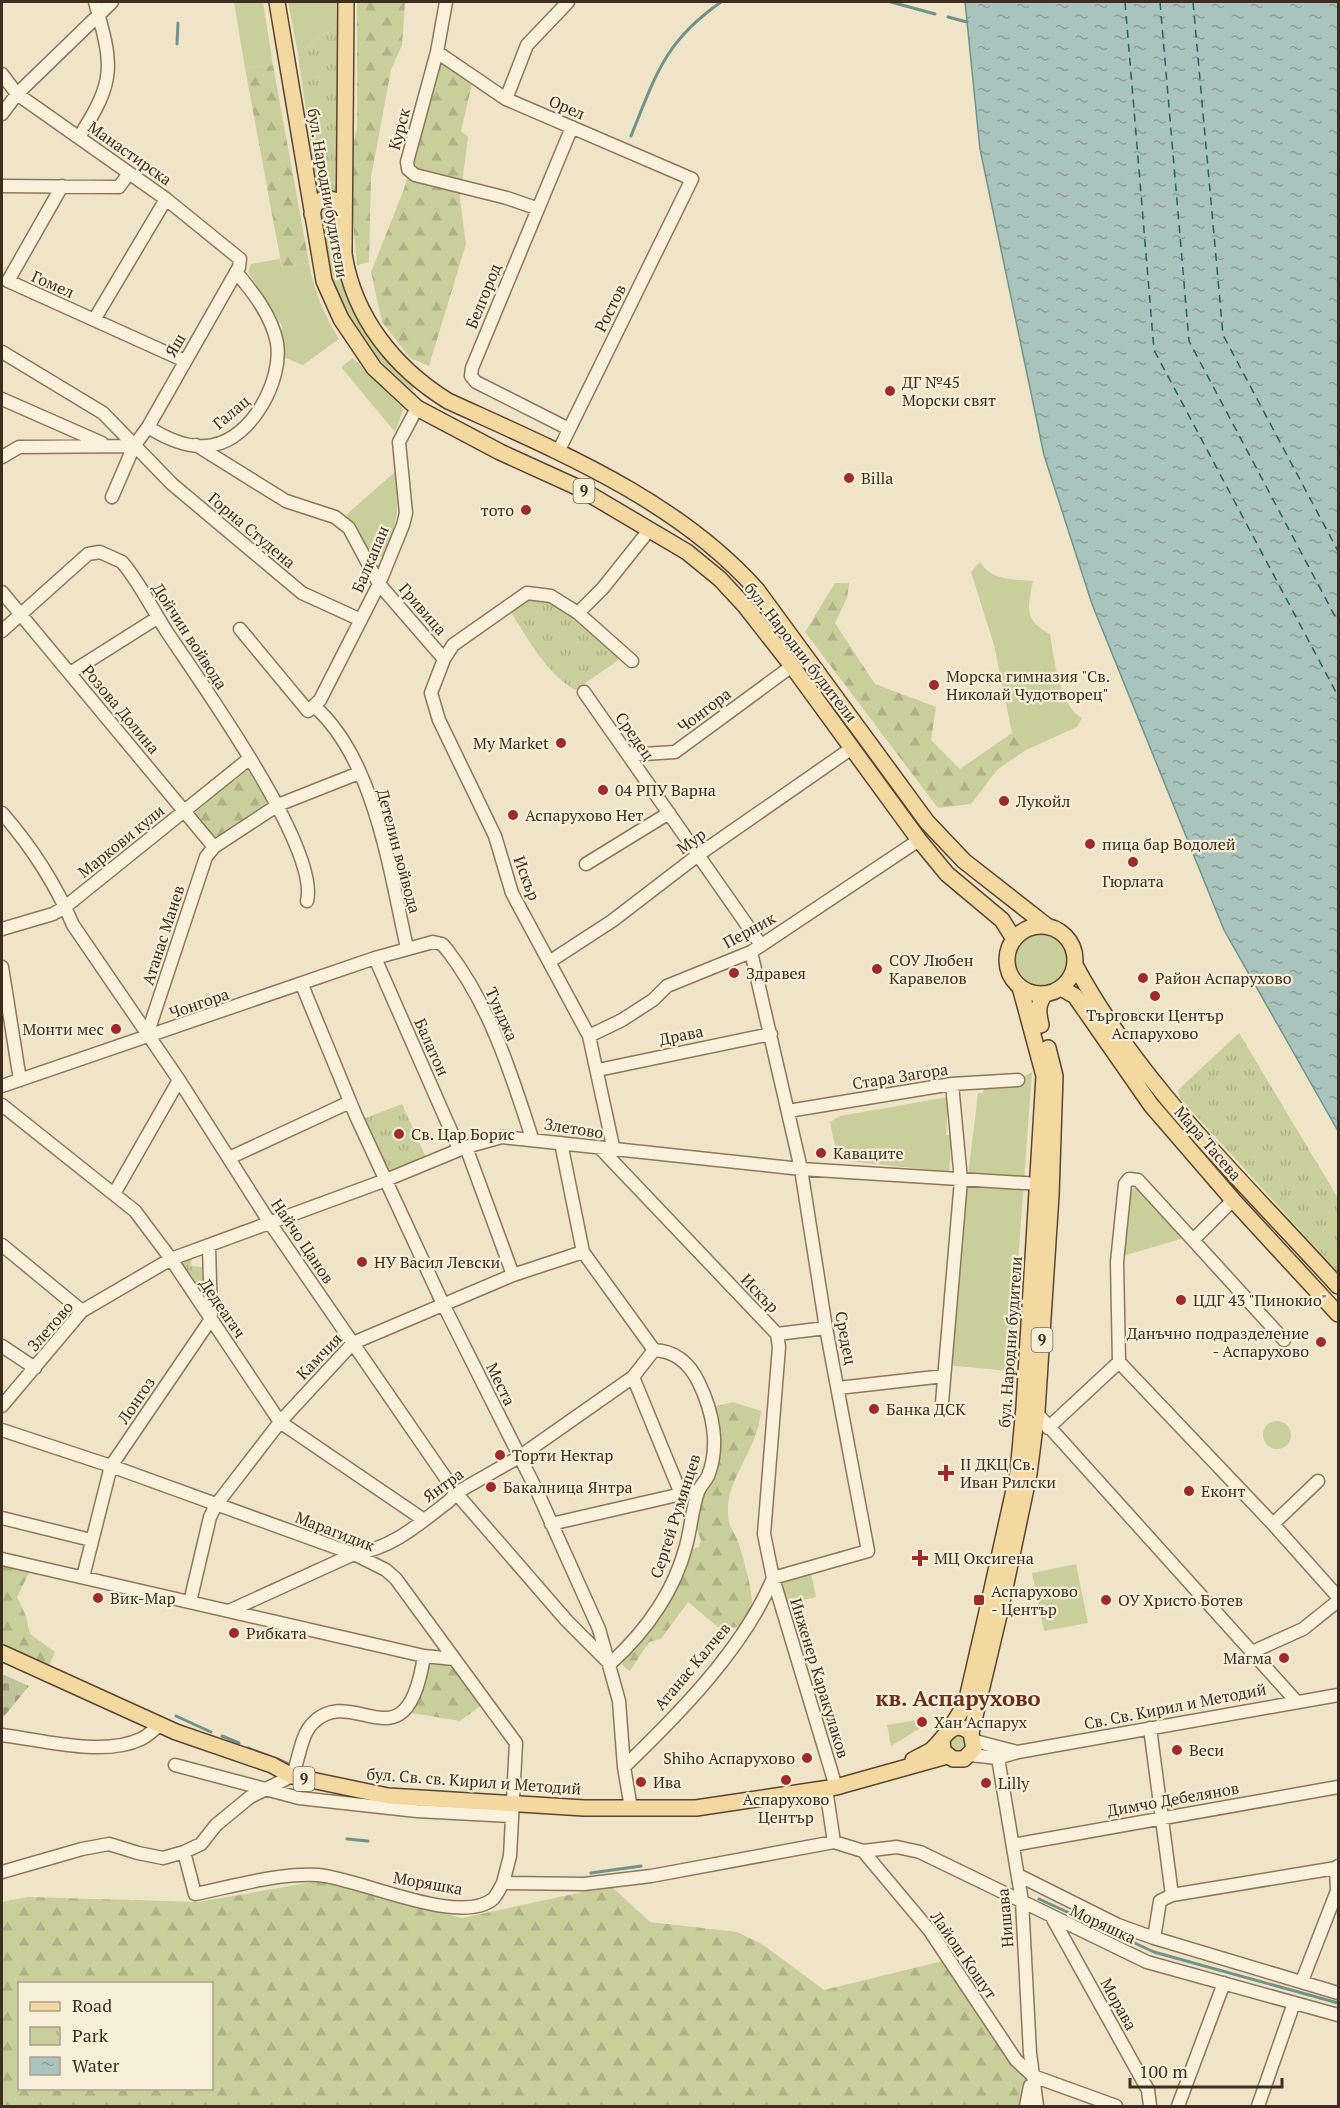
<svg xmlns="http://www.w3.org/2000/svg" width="1340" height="2108" viewBox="0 0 1340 2108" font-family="'PT Serif',serif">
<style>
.grass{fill:#c9cf9b}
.forest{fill:url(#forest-firs);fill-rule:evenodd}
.cemetery{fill:url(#cemetery-stones)}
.park{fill:url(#park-tufts)}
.water{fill:url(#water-ripples);stroke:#6f938a;stroke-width:1.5}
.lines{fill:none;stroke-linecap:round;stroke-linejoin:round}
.stream{stroke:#6f938a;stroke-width:3}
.ferry{stroke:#2f5d5a;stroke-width:1.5;stroke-dasharray:8 6;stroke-linecap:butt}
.minor-casing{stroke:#8d765c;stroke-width:15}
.major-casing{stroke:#5b4430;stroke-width:18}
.minor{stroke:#faf1dc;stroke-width:12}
.major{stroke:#f3d9a0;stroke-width:15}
.poi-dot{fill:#9e2a2b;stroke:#f7eed8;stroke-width:2}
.labels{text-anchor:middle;stroke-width:4.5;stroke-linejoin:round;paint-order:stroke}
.shield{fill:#f7eed8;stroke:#756857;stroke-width:1.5}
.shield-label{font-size:15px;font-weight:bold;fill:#3d2e20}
.street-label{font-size:16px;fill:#3d2e20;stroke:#f7eed8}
.poi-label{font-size:16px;fill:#3d2e20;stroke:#f7eed8;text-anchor:start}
.district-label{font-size:22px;font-weight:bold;fill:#6b2e1e;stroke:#f7eed8}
</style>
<defs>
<pattern id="forest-firs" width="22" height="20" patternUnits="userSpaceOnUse" patternTransform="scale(1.5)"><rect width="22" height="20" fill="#c9cf9b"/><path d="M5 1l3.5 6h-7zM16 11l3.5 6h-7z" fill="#aeb285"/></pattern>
<pattern id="cemetery-stones" width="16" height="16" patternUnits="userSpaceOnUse" patternTransform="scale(1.5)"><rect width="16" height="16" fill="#bfc49a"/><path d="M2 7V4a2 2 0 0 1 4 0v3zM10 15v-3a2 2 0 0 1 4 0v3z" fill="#9ca07d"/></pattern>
<pattern id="park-tufts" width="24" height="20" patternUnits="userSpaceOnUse" patternTransform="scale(1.5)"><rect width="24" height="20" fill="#c9cf9b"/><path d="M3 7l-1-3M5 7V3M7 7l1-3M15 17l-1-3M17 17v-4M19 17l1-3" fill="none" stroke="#aeb285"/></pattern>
<pattern id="water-ripples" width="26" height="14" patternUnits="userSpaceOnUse" patternTransform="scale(1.5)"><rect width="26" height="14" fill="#a9c4bc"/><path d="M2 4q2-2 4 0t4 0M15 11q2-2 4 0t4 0" fill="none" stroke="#8ba098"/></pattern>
</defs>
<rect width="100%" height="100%" fill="#f0e4c8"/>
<path class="grass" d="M234,2H263L273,65L245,68Z
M288,2H338L339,28L324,34L298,54Z
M325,249H338C339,309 377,341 414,384L413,391C379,363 345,325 331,281C327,271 327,260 325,249Z
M280,259L282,268L309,263C314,292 324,314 339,339L303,365L283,357L282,326L248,272L251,264Z
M353,358L401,406L403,410L395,432L341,367Z
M395,472C400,512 398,520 383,556L374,559L346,515Z
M980,562C993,581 1011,579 1033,581C1028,609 1023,619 1050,634C1054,658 1059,706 1082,718L1077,727L1026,750L1012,733L994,645L971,572Z
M1016 959a26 26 0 1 1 52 0a26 26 0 1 1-52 0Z
M1032,1072L1010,1371L945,1365L978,1093H983L984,1082L1018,1080Z
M948,1097L946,1135L952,1136L949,1172L838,1160L830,1122L840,1116Z
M1138,1186L1184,1238L1123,1256L1129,1191Z
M1263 1435a14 14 0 1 1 28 0a14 14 0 1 1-28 0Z
M1076,1564L1088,1623L1044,1631L1032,1573Z
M811,1573L816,1597L786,1604L780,1581Z
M928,1718L930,1722L891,1746L887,1725Z
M957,1734L967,1740L966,1749L958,1753L950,1748L949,1739Z"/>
<path class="forest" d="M357,2H405L402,45L391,70L371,177L369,262L357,265L351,198V157L357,127Z
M438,58L472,84L461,131L468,137L460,199L466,244L429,366L410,358L382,322L371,272L404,189Z
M273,65L309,263L282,268L245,68Z
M835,583H849L847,598L835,623L875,684L936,707L931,740L960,769L1012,733L1026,750L998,769L971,804L938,808L805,632Z
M245,766L271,806L214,842L190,809Z
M733,1402L761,1411C758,1450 726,1478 728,1514C728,1525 733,1531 737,1539C742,1551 754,1595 752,1607C750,1614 745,1621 741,1627L728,1628L725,1633L688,1602L661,1639L649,1642L630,1671L622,1665L624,1659L690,1550L699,1547L701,1540L696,1528L704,1491L712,1407Z
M3,1565L29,1573L17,1597L26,1616L30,1634L55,1652L49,1666L2,1649Z
M424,1656L454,1659L486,1702L460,1721L405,1712Z
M318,1881L462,1918L611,1886L650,1922L737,1932L762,1944L824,1990L943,1961L1030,2079L1033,2106H2V1902L28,1897L199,1902ZM20,1984H212V2088H20Z"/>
<path class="cemetery" d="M2,1674L29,1686L2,1719Z"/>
<path class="park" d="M339,28L338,249H325L298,54L324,34Z
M529,597C569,603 590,632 619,658L616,662L575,690C545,672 529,640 510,611Z
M1239,1033L1338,1198V1272L1180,1098L1178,1090Z
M402,1104L428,1162L386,1180L358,1121Z
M192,1257L191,1266L202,1267L203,1299L176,1263Z"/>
<path class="water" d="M965,2H1338V1131L1224,930L1092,604L1044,455L980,149Z"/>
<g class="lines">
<path class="stream" d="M891,2L935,14
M948,17L967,22
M177,44L178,23
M631,136C656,75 664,42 721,2
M176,1716L211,1732
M222,1736L239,1743
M248,1748L268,1756
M278,1759L289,1764
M347,1839L368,1841
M591,1873L641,1866
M1039,1899L1154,1952L1338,2003"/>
<path class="ferry" d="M1125,2L1154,350L1338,696
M1160,2L1189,341L1338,622
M1193,2L1223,335L1338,551"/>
<defs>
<path id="minor" d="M446,2L437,52L407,162L408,169L415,175L507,198L536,208
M437,52L506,99L692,179L558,452
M2,74L17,94L166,199L240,259L239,267L148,427L134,446L112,497
M506,99L527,45L568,2
M2,114L17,94L112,2
M79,137C116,80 113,66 95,2
M2,186L119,187L129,173
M62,186L8,281L185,361
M94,320L166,199
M2,352L103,413L172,484L302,593L361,620
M2,399L102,443
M148,427C167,439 190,450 213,445C252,438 283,380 277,343C272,316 253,292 236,272
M569,429L476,382L471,376L472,368L572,127
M196,445L286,501L335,517L349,528L379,584L444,659L453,645L527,593L551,596L578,613L632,661
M2,457L19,447L134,446
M2,592L214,847
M578,613L603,588L650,529
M240,629L308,711L320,700L379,584L403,525L406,513L399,442L417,408
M2,631L88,554L100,552L122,562C140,583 152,609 167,632C199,680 320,848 307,901
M444,659L431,693L439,720L495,836L512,893L589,1036L614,1151
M70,673L157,618
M584,692L761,945
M314,706C375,759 390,873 407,948
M628,755L675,752L792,666
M2,813C30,845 56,885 73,925L179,1080L270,1223L456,1493L567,1621L610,1664
M586,864L669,813
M2,929L53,914L65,907L250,758
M751,952L801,1169L826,1328L868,1551L773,1578
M375,958L459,1149
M549,962L612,921L698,855L852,748
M2,967L20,1080
M302,985L356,1116L443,1304L537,1491L599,1629L619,1701L624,1767L631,1808
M147,1035L206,857L214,847L278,805L359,773
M589,1036L622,1020L653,1000L667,986L751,952L919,840
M598,1070L771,1034
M2,1086L375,958L433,942L442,944L448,951C490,1006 511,1073 532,1138
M2,1105L135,1211L171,1259L280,1422L424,1520
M788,1111L952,1084L1018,1080
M561,1143L583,1252L654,1350
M466,1147L513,1275
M600,1148L777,1334L779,1347L764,1534L773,1578L836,1787
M229,1158L350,1102
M114,1194L179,1080
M1233,1200L1193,1240L1138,1180L1129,1179L1125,1184L1117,1262L1119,1362L1273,1524L1318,1481
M1193,1240L1284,1340
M2,1245L82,1311
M777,1334L826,1328
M2,1346L35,1368
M633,1377L681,1494
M838,1388L944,1376
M942,1403L961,1180L952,1084
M2,1406L82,1311L171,1259L386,1180L466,1147L502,1137L801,1169L1039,1184
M1034,1410L1296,1701
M1048,1428L1119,1362
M2,1430L111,1466L354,1554L386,1570L396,1579L516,1743L510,1856L503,1883
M2,1518L91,1540
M551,1524L699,1490
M1273,1524L1338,1597
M2,1559L424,1656L454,1659
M83,1577L111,1466L211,1319L209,1246
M190,1602L210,1517L216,1505L280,1422L353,1343L513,1275L583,1252
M229,1611L354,1554C393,1548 419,1524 449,1501L456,1493L519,1457L633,1377L654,1350
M1252,1652L1303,1629L1338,1601
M610,1664C645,1632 674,1592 686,1546C691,1528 692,1509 698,1492C700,1486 705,1482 708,1476C720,1446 713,1412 699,1383C690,1364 676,1351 654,1350
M1150,1728L1172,1895
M2,1735C41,1740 104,1757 141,1739C148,1736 154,1729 160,1725
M975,1741L1017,1752
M970,1755L998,1758L1018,1752L1338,1695
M998,1758L1022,1901L1030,2053L1037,2106
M175,1765L299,1798L417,1811L512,1816
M624,1767C679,1714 744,1648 773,1578
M826,1789L834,1842
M1013,1845L1338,1787
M863,1851L897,1847L920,1852L1147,1962L1338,2015
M184,1852L195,1894C235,1886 277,1873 318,1875C359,1878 459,1927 493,1899C497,1895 500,1888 503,1883L584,1884L651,1876L834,1842L863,1851L930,1931L1016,2060L1033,2076L1116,2106
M2,1872L82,1849L109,1844L138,1853L163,1858L184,1852L201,1844L216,1825L250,1797L292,1776C299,1761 300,1737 312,1724C353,1680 406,1773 424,1656
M1018,1875L1118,1925L1154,1938L1338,1993
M1053,1919L1148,2090L1150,2106
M1154,1938L1160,1901L1172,1895L1336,1868
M1302,1981L1337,1891L1336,1868L1338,1866
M1026,2106L1030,2086
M1178,2106L1224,1983
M1258,2106L1294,2003"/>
<path id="major" d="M277,2L324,281L341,319L374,368L417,408L500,452L579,488L687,552L720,579L745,606L792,666L919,840L947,874L1002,920L1014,939
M346,2L344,254C354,318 395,368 448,401C557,451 676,499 757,590L927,822L964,861L1047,926
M312,214L315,204L325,198L335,200L344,210
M1007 960a34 34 0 1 1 68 0a34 34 0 1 1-68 0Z
M1075,965C1140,1086 1247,1185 1338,1286
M1061,988L1075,996L1151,1105L1233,1200L1338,1314
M1041,1025C1038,1012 1037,1005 1045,994
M2,1653L176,1732L272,1765L292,1776L388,1796L584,1808H696L836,1787L947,1756
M950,1729L966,1703L986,1616L1018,1472L1024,1407L1044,1076L1020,987
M971,1733L1001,1607L1029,1474L1037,1411L1051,1195L1055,1076L1048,1048
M913,1760C918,1757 925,1754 930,1751C944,1741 951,1716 971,1733L974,1749L964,1759H953L943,1751L942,1739"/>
</defs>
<use href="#minor" class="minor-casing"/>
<use href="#major" class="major-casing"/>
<use href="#minor" class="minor"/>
<use href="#major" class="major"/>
</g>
<g class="poi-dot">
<circle cx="890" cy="391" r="6"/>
<circle cx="849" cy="478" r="6"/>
<circle cx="526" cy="510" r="6"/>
<circle cx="934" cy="685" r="6"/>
<circle cx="561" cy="743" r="6"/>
<circle cx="603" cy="790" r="6"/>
<circle cx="1004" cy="801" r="6"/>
<circle cx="513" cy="815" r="6"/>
<circle cx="1090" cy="844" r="6"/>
<circle cx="1133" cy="862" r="6"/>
<circle cx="877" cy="969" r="6"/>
<circle cx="734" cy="973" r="6"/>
<circle cx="1143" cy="978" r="6"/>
<circle cx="1155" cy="996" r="6"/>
<circle cx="116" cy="1029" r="6"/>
<circle cx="399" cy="1134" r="6"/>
<circle cx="821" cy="1153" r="6"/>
<circle cx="362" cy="1262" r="6"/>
<circle cx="1181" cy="1300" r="6"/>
<circle cx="1321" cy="1342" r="6"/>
<circle cx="874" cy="1409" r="6"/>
<circle cx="500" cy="1455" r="6"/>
<path d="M943 1464h6v6h6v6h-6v6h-6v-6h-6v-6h6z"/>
<circle cx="491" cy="1487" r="6"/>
<circle cx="1189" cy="1491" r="6"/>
<path d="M917 1549h6v6h6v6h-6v6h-6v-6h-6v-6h6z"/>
<circle cx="98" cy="1598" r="6"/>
<rect x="973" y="1594" width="12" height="12" rx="3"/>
<circle cx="1106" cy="1600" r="6"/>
<circle cx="234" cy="1633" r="6"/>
<circle cx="1284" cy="1658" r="6"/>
<circle cx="922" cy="1722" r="6"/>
<circle cx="1177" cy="1750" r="6"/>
<circle cx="807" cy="1758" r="6"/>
<circle cx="786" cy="1780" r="6"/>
<circle cx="641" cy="1782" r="6"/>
<circle cx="986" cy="1783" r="6"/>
</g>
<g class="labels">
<g class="shield">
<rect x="573.5" y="479" width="21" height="24" rx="4.5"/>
<rect x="1031.5" y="1328" width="21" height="24" rx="4.5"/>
<rect x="293.5" y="1767" width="21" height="24" rx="4.5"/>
</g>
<g class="shield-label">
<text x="584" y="496">9</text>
<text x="1042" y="1345">9</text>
<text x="304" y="1784">9</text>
</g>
<g class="street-label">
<text transform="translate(567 107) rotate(23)" y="6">Орел</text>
<text transform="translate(399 129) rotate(-75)" y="6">Курск</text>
<text transform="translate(130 153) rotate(35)" y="6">Манастирска</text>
<text transform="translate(328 193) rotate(80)" y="6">бул. Народни будители</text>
<text transform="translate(53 284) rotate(24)" y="6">Гомел</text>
<text transform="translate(483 296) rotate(-68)" y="6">Белгород</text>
<text transform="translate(610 308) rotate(-64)" y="6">Ростов</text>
<text transform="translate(175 345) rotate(-60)" y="6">Яш</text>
<text transform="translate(231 412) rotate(-40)" y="6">Галац</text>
<text transform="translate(252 530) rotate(40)" y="6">Горна Студена</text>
<text transform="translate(370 559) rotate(-67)" y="6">Балкапан</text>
<text transform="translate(423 609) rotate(49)" y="6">Гривица</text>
<text transform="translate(190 636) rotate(57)" y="6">Дойчин войвода</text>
<text transform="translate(801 652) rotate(52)" y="6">бул. Народни будители</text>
<text transform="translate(121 709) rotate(50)" y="6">Розова Долина</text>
<text transform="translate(704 710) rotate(-37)" y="6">Чонгора</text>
<text transform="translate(635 736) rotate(55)" y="6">Средец</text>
<text transform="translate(121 841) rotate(-39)" y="6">Маркови кули</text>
<text transform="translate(691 841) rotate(-36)" y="6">Мур</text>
<text transform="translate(399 851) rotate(75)" y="6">Детелин войвода</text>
<text transform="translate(527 878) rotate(69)" y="6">Искър</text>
<text transform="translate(749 930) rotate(-29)" y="6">Перник</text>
<text transform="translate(163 935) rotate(-72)" y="6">Атанас Манев</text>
<text transform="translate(199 1003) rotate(-19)" y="6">Чонгора</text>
<text transform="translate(502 1014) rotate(66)" y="6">Тунджа</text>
<text transform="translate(681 1035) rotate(-12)" y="6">Драва</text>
<text transform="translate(432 1047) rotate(66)" y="6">Балатон</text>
<text transform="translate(900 1076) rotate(-9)" y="6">Стара Загора</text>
<text transform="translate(574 1128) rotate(9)" y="6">Злетово</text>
<text transform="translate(1208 1143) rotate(49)" y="6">Мара Тасева</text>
<text transform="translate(303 1241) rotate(56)" y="6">Найчо Цанов</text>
<text transform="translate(760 1293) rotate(46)" y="6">Искър</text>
<text transform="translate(223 1308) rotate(56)" y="6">Дедеагач</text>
<text transform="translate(50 1326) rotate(-49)" y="6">Злетово</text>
<text transform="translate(846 1338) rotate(79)" y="6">Средец</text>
<text transform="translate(1010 1342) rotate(-86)" y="6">бул. Народни будители</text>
<text transform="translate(319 1356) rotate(-46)" y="6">Камчия</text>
<text transform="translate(501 1384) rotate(64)" y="6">Места</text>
<text transform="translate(136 1400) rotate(-56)" y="6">Лонгоз</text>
<text transform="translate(443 1485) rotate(-36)" y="6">Янтра</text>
<text transform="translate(675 1516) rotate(-72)" y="6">Сергей Румянцев</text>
<text transform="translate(335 1531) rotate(21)" y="6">Марагидик</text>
<text transform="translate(692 1666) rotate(-50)" y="6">Атанас Калчев</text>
<text transform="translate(820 1678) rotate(73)" y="6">Инженер Каракулаков</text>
<text transform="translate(1175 1706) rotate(-11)" y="6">Св. Св. Кирил и Методий</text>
<text transform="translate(474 1781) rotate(4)" y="6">бул. Св. св. Кирил и Методий</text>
<text transform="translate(1173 1799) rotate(-10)" y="6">Димчо Дебелянов</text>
<text transform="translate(428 1883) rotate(10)" y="6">Моряшка</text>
<text transform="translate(1005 1918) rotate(-95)" y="6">Нишава</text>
<text transform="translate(1103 1924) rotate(25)" y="6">Моряшка</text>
<text transform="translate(964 1955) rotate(55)" y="6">Лайош Кошут</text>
<text transform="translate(1119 2004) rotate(61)" y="6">Морава</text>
</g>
<g class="poi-label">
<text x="902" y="388">ДГ №45<tspan x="902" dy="18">Морски свят</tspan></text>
<text x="861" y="484">Billa</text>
<text x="514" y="516" text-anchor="end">тото</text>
<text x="946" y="682">Морска гимназия "Св.<tspan x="946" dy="18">Николай Чудотворец"</tspan></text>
<text x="549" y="749" text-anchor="end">My Market</text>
<text x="615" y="796">04 РПУ Варна</text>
<text x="1016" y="807">Лукойл</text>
<text x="525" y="821">Аспарухово Нет</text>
<text x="1102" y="850">пица бар Водолей</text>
<text x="1133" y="887" text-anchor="middle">Гюрлата</text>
<text x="889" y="966">СОУ Любен<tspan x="889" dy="18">Каравелов</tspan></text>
<text x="746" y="979">Здравея</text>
<text x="1155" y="984">Район Аспарухово</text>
<text x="1155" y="1021" text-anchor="middle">Търговски Център<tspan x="1155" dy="18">Аспарухово</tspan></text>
<text x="104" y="1035" text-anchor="end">Монти мес</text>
<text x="411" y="1140">Св. Цар Борис</text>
<text x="833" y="1159">Каваците</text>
<text x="374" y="1268">НУ Васил Левски</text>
<text x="1193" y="1306">ЦДГ 43 "Пинокио"</text>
<text x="1309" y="1339" text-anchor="end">Данъчно подразделение<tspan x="1309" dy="18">- Аспарухово</tspan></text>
<text x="886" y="1415">Банка ДСК</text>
<text x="512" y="1461">Торти Нектар</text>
<text x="960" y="1470">II ДКЦ Св.<tspan x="960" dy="18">Иван Рилски</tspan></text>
<text x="503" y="1493">Бакалница Янтра</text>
<text x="1201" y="1497">Еконт</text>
<text x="934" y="1564">МЦ Оксигена</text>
<text x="991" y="1597">Аспарухово<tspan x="991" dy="18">- Център</tspan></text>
<text x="110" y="1604">Вик-Мар</text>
<text x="1118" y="1606">ОУ Христо Ботев</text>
<text x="246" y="1639">Рибката</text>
<text x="1272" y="1664" text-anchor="end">Магма</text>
<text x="934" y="1728">Хан Аспарух</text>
<text x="1189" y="1756">Веси</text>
<text x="795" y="1764" text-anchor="end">Shiho Аспарухово</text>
<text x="653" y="1788">Ива</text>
<text x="998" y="1789">Lilly</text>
<text x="786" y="1805" text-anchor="middle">Аспарухово<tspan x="786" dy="18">Център</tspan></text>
</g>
<g class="district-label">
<text x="958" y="1706">кв. Аспарухово</text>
</g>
</g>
<rect width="1340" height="2108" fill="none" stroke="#3d2e20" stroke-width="6"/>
<rect x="18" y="1982" width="195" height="108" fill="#f7eed8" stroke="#ada18e" stroke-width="1.5"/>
<rect x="30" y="2002" width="30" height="9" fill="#f3d9a0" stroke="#ada18e" stroke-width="1.5"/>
<text x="72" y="2012" font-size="18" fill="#3d2e20">Road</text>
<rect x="30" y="2027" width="30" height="18" fill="url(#park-tufts)" stroke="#ada18e" stroke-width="1.5"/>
<text x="72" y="2042" font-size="18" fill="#3d2e20">Park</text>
<rect x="30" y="2057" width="30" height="18" fill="url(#water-ripples)" stroke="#ada18e" stroke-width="1.5"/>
<text x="72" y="2072" font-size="18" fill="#3d2e20">Water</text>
<path d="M1130 2078v9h152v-9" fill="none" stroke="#3d2e20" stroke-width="3"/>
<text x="1139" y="2078" font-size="18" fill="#3d2e20" stroke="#f7eed8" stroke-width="4.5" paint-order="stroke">100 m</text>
</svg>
